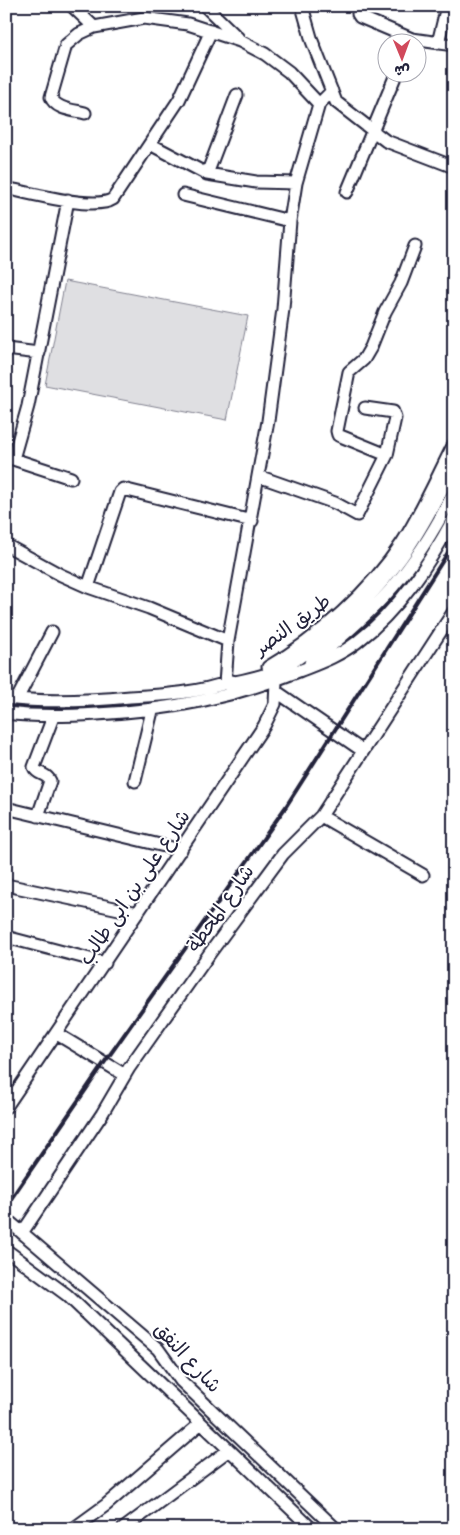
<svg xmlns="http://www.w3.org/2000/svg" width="460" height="1535" viewBox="0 0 460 1535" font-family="Mynerve,'Playpen Sans Arabic',sans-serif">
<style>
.green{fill:#dfdfe2;stroke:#80808e}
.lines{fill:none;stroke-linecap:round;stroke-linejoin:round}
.minor-casing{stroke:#22223b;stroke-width:15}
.minor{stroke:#fff;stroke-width:11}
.rail{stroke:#22223b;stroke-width:4}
.labels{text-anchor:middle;stroke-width:4;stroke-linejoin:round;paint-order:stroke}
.street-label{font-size:20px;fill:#22223b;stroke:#fff}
</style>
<rect width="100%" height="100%" fill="#fff"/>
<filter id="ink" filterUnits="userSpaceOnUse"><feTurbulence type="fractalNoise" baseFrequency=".02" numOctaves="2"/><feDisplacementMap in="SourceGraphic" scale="10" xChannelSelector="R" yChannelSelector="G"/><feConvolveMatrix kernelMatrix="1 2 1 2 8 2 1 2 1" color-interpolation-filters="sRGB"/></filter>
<g filter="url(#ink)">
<path class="green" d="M65,281L248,316L227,420L45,385Z"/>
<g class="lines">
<defs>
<path id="minor" d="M72,6L94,27
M205,6L238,38
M302,6L312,41L336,102L386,141L454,167
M359,6L358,14L360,17L412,39L454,45
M438,43L447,6
M332,91L319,104L296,183L290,221L283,309L268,421L228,641L225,684C244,680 263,677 280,669C298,661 312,647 327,635C392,582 417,540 454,466
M85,113C73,110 55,109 51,97L66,45L79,34L94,27L144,18L188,24L240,41L265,54L289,72L319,104
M150,144L207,174L256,182L296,183
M207,174L237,95
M6,188C29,193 95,211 113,199L179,100L211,31
M347,192L397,72
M183,195L290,221
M68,200L28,406L13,459L71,478
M6,349L39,353
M365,408L393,412L395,418L387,455
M258,476L335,503L357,515L387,455L338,435L337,431L349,372L364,359L371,347L385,312L401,283L415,246
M6,545L61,575L88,587L149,608L228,641
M88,587L120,492L123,489L252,521
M310,663C379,608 414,572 454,492
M268,667C318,639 371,590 402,543C422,512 437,477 454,444
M277,692L363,751
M6,698C47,703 89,701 130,697C165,695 199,693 232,681
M17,699L52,632
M6,713C37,717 66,716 97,714C169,710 232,698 299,671C319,663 339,656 357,642C399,610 429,564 454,518
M135,781L152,711
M6,808L181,850
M38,816L50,781C47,773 37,775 34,767L53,717
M321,816L423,875
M6,885L138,913
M6,937L105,963
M57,1034L125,1075
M6,1107L264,726L275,704L276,681
M6,1219L158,1349L181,1381L336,1529
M22,1233L102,1114L129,1068L210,953L283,854L321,816L454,611
M6,1250L67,1295L312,1529
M73,1529L106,1505L201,1423
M123,1529L229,1450"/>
</defs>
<use href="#minor" class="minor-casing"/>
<use href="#minor" class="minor"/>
<path class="rail" d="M6,1206L104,1063L285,808L454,543"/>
</g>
</g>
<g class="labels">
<g class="street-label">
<text transform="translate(292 624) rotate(-36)" y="7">طريق النصر</text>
<text transform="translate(134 887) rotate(-56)" y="7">شارع على بن ابى طالب</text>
<text transform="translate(220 908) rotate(-55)" y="7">شارع المحطة</text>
<text transform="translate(188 1357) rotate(47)" y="7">شارع النفق</text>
</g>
</g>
<rect width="460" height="1535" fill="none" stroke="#fff" stroke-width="25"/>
<rect x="12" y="12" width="435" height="1510" fill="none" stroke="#22223b" stroke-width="2" filter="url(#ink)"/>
<g transform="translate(402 58) rotate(179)"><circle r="24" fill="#ffffff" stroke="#a7a7b1"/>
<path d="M0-4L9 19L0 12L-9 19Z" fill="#d1495b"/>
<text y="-8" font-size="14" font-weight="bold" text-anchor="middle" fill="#22223b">ش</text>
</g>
</svg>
